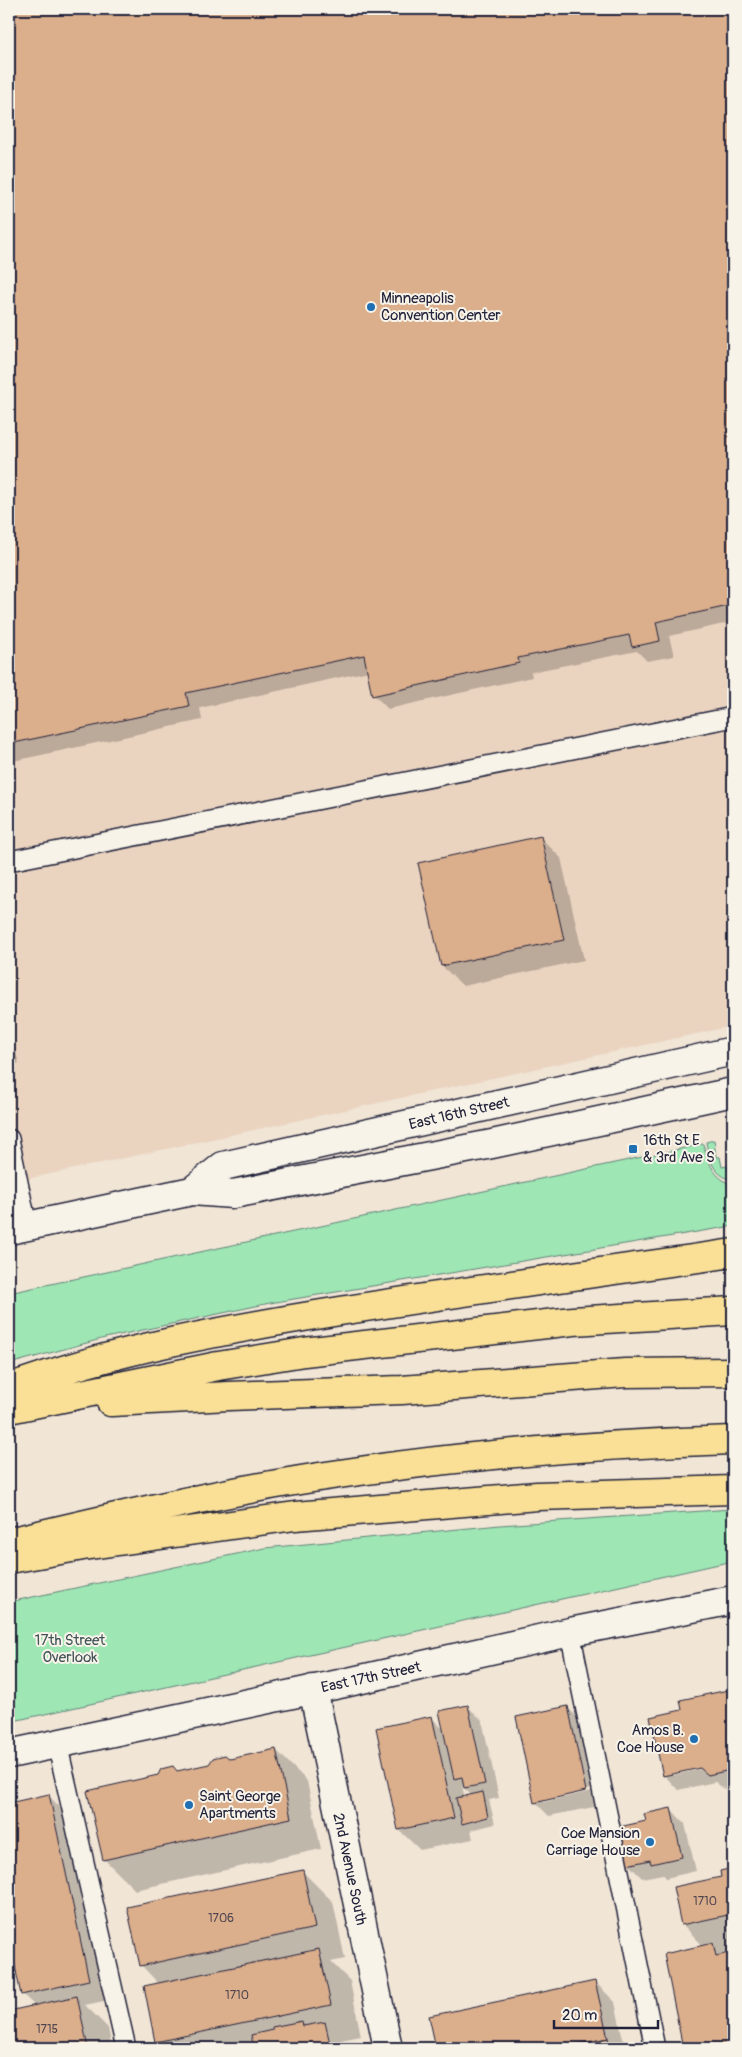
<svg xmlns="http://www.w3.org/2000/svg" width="742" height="2057" viewBox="0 0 742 2057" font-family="Pangolin,sans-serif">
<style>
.built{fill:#ead4c0}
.green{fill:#9ee6b4;stroke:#608478}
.shadow{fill:#0003;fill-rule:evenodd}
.building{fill:#dbae8c;stroke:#22223b}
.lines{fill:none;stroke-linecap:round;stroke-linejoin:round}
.lane-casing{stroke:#22223b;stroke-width:22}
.street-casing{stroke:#22223b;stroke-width:31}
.secondary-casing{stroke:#22223b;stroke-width:31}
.highway-casing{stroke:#22223b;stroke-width:31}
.lane{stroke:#f7f3e8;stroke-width:19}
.street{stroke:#f7f3e8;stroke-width:28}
.secondary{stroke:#f7f3e8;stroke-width:28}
.highway{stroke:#f9e096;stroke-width:28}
.poi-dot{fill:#1f6fb2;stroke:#f7f3e8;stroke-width:2}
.labels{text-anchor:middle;stroke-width:4;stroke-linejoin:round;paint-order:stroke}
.number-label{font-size:12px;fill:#50454f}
.poi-label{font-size:15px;fill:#22223b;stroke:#f7f3e8;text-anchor:start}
.street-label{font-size:15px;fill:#22223b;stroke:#f7f3e8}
.park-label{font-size:15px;fill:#415359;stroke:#f7f3e8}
</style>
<rect width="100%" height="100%" fill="#f1e5d6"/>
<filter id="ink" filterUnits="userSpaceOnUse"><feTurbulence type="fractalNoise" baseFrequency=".02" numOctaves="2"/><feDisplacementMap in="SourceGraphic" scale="10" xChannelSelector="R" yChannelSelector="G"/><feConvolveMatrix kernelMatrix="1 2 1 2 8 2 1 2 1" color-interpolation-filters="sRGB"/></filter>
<g filter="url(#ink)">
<path class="built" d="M9,9H733V1026L9,1183Z"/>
<path class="green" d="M714,1140L716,1157H720L722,1167L727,1166L729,1174L733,1173V1180C714,1176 709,1160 706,1142Z
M703,1144C710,1166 712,1175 733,1186V1226L270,1303L105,1338L9,1364V1293Z
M732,1509L728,1562L9,1722V1602L265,1548L500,1525Z"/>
<path class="shadow" d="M9,9H733V622L669,636L674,656L647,661L637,651L531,672L532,677L388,709L374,695L369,671L200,708L202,720L9,762Z
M541,838L561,858L584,960L463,986L442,966L420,864Z
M9,1045L16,1053L19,1063L12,1065L9,1061Z
M733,1690V1787L724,1789L715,1782L678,1790L664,1775L683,1711L681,1701ZM706,1765V1768L673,1775V1772Z
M467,1706L482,1720L499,1798L489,1800L495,1824L471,1830L473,1839L420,1850L399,1830L431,1717L444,1730ZM462,1786L469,1793L473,1796L465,1798Z
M567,1707L582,1722L599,1806L549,1816L535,1802ZM592,1789V1791L544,1802V1799Z
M276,1750L307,1781L321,1849L135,1890L104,1859L230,1761Z
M49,1796L69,1816L109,2000L85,2005L108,2028L112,2048H9V2012L35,2006L22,1994L9,1931V1804Z
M671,1809L685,1824L696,1871L666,1878L663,1874L642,1878L628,1864L647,1822Z
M733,1869V2048H684L665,1955L704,1947L682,1924L722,1878L721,1872Z
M302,1871L333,1902L345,1959L331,1962L350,1981L361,2036L341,2040L350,2048H163L156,2041L159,1984L141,1965Z
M595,1982L615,2002L625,2048H437L431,2017Z"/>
<path class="building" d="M9,9H733V605L656,622L660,641L632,647L629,635L518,658L519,663L372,696L364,655L186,693L189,706L9,744Z
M541,836L564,940L441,966L418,863Z
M733,1689V1761L731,1762L726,1771L708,1775L700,1768L663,1776L650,1717L682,1710L680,1700Z
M468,1705L485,1784L464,1788L462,1777L454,1779L439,1711Z
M568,1706L586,1791L534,1803L516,1717Z
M432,1716L454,1818L398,1830L376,1728Z
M276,1749L291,1818L103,1860L87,1791L158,1775L161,1769L173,1766L177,1771L209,1764L213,1758L225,1755L230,1759Z
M483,1792L488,1817L462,1824L456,1798Z
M49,1794L89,1980L21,1995L9,1937V1803Z
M671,1808L682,1857L651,1864L650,1860L627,1865L619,1827L646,1821L644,1814Z
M733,1868V1919L728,1920V1915L681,1925L673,1887L721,1877L720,1871Z
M303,1870L315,1928L140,1966L127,1907Z
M713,1943L716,1956L733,1952V2048H683L664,1954Z
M319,1949L331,2005L155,2042L144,1986Z
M595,1981L608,2038L558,2048H436L429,2016Z
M77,1996L88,2048H9V2011Z
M302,2021L303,2026L325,2022L331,2048H254L251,2035L272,2030V2027Z
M608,2038L610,2048H558Z"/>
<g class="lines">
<defs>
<path id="lane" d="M9,861L733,717
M9,1139L27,1226
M570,1632L655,2048
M57,1743L126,2048"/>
<path id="street" d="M313,1689L388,2048
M9,1754L344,1683L570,1632L733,1600"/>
<path id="secondary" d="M192,1191L223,1166L733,1051
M9,1230L192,1191L233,1194L492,1144L733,1092"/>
<path id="highway" d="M9,1388C116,1349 228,1329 340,1311C471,1290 602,1272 733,1253
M111,1402L229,1396L402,1390L625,1373L733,1372
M9,1409L218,1366L304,1352L573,1321L733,1311
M9,1542C120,1516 232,1489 346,1473C474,1454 604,1444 733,1440
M15,1558L83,1546L295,1516L537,1496L733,1490"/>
</defs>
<use href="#lane" class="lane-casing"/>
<use href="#street" class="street-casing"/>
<use href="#secondary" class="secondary-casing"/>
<use href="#highway" class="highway-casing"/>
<use href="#lane" class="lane"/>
<use href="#street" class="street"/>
<use href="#secondary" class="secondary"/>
<use href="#highway" class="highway"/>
</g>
</g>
<g class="poi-dot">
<circle cx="371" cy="307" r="5"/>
<rect x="628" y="1144" width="10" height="10" rx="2.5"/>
<circle cx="694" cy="1739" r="5"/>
<circle cx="189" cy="1805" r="5"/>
<circle cx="650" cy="1842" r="5"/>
</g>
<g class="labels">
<g class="number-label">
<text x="705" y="1905">1710</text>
<text x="221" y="1922">1706</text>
<text x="237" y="1999">1710</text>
<text x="47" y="2033">1715</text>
</g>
<g class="poi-label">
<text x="381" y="303">Minneapolis<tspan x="381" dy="17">Convention Center</tspan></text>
<text x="643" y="1145">16th St E<tspan x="643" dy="17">&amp; 3rd Ave S</tspan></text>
<text x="684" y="1735" text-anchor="end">Amos B.<tspan x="684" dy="17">Coe House</tspan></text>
<text x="199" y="1801">Saint George<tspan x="199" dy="17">Apartments</tspan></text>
<text x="640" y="1838" text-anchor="end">Coe Mansion<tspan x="640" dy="17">Carriage House</tspan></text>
</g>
<g class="street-label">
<text transform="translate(459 1113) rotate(-13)" y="5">East 16th Street</text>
<text transform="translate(371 1677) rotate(-12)" y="5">East 17th Street</text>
<text transform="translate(350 1869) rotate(78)" y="5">2nd Avenue South</text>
</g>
<g class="park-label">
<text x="70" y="1645">17th Street<tspan x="70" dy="17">Overlook</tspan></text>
</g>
</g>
<rect width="742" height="2057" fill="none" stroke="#f7f3e8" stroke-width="30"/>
<rect x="15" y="15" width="712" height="2027" fill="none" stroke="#22223b" stroke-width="2" filter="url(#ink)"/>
<path d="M554 2020v8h104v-8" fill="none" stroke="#22223b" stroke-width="2.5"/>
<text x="562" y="2020" font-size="15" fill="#22223b" stroke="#f7f3e8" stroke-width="4" paint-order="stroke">20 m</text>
</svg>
